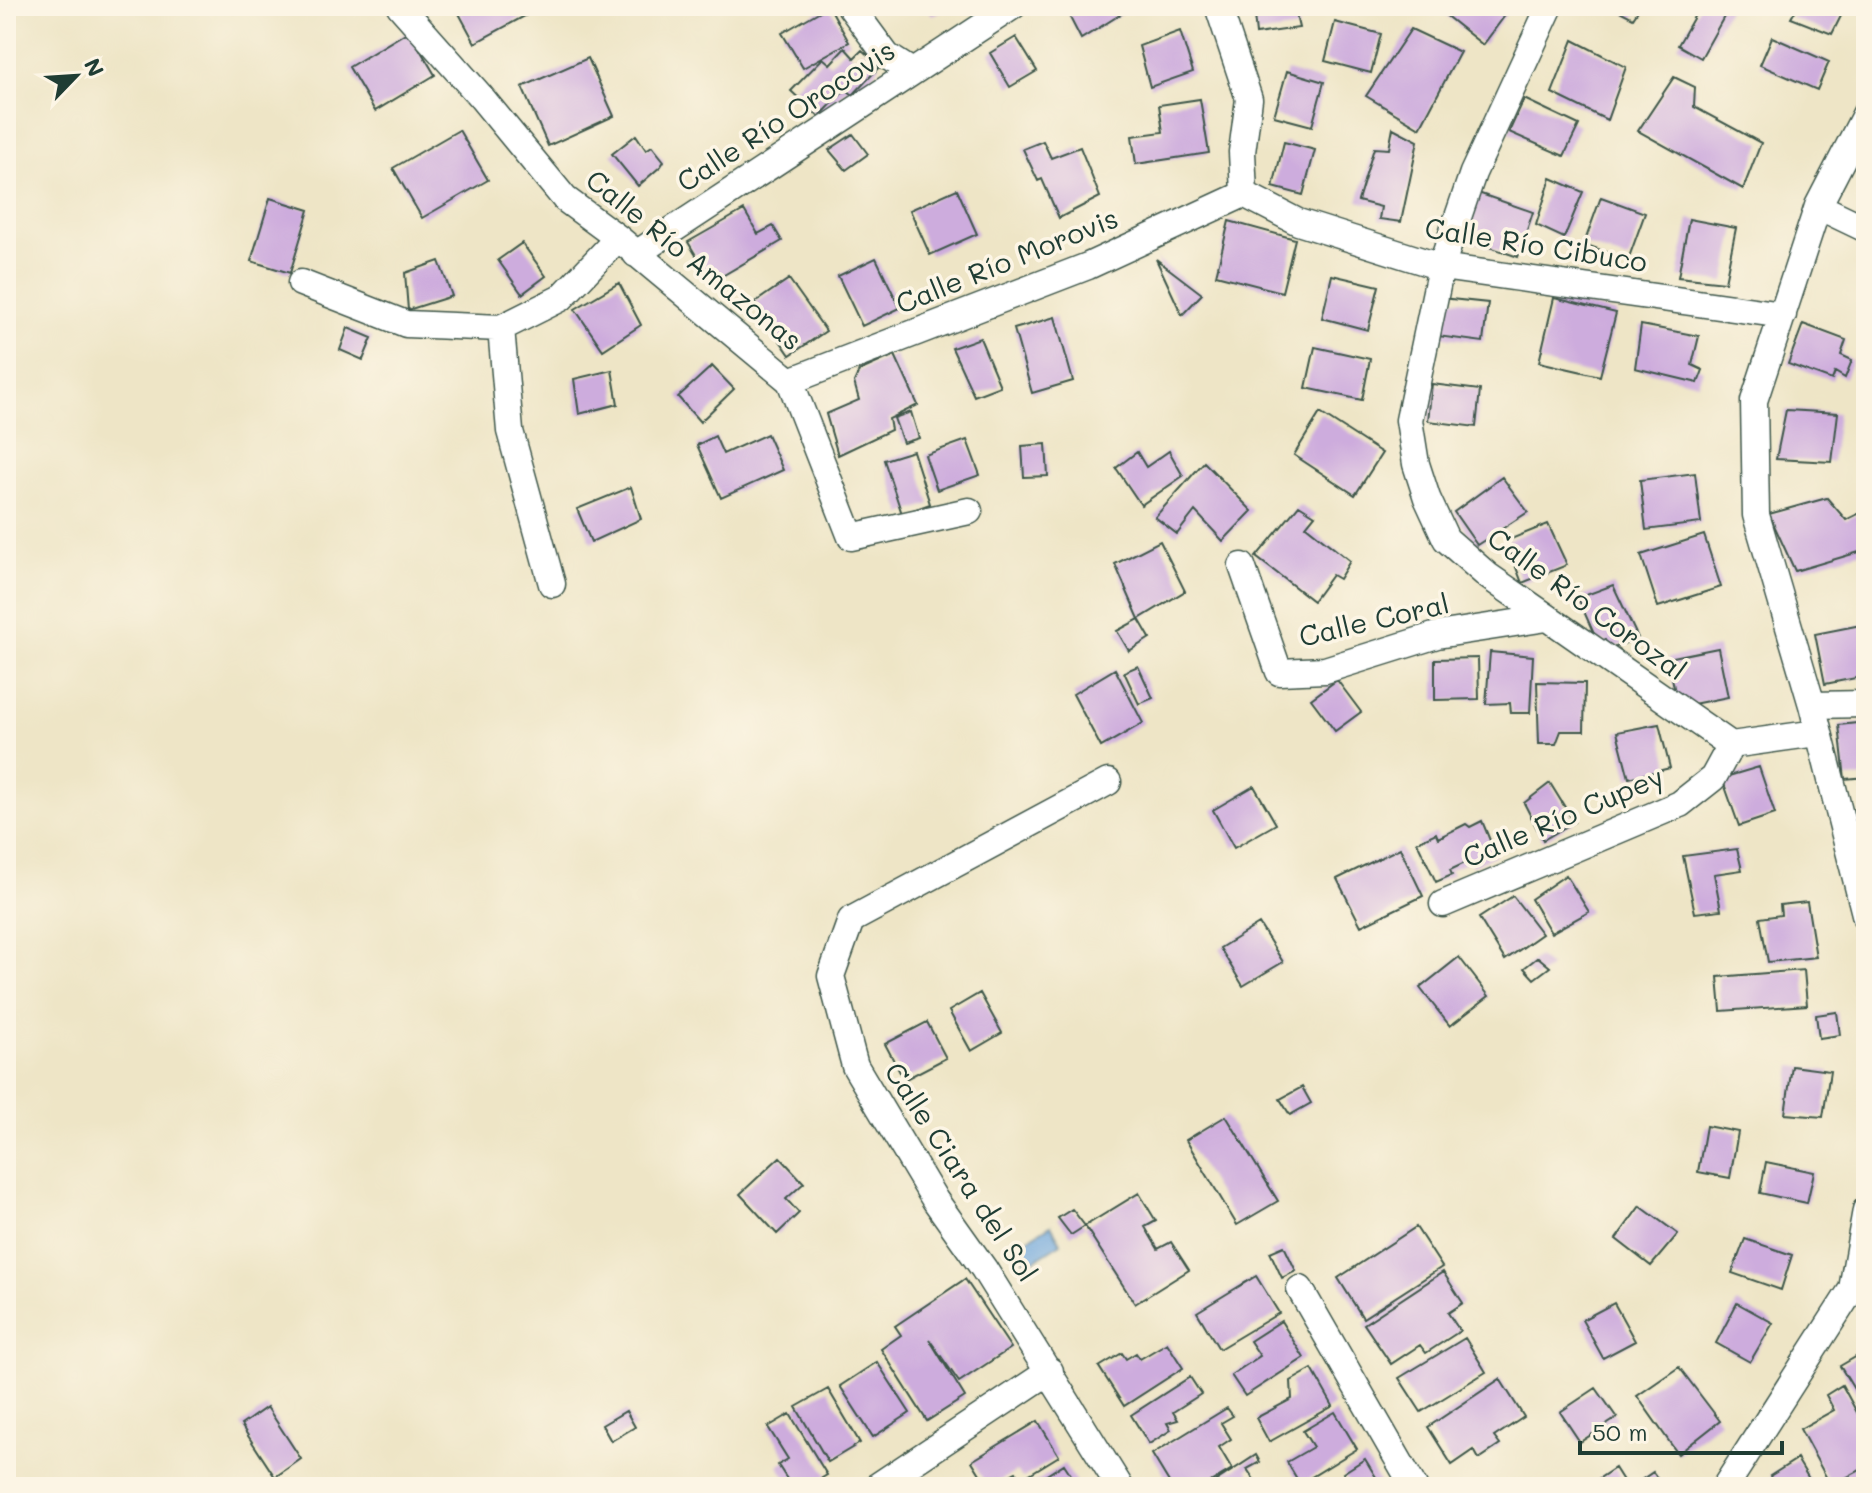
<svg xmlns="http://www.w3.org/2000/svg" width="1872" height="1493" viewBox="0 0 1872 1493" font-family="Mali,sans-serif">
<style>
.water{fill:#6da6dd;stroke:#467288;stroke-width:2}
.building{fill:#cdacdd}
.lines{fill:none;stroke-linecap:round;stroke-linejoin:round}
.minor-casing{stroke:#3e564a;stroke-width:29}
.minor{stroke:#fff;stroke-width:26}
.labels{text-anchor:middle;stroke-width:7;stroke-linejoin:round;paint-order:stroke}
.street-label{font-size:28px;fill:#1f3d34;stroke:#fcf5e5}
</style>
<rect width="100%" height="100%" fill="#fcf5e5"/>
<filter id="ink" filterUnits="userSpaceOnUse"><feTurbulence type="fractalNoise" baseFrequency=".0125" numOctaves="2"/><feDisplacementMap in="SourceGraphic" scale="16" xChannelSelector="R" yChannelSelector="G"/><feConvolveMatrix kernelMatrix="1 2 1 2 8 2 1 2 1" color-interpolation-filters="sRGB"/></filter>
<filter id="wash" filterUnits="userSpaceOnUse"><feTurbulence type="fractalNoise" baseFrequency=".006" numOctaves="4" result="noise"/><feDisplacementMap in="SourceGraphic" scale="32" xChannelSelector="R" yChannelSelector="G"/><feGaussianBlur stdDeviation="1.8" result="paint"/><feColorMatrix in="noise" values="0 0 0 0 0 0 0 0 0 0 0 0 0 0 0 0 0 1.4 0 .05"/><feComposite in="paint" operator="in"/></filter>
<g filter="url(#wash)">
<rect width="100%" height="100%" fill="#eee5c6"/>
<path class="water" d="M1051,1225L1061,1243L1028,1264L1017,1246Z"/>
<g id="blocks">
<path class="building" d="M455,6H531L534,11L475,43Z
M829,6L849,42L803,68L782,33Z
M926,6H947L933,16Z
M1067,6H1134L1081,39L1066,10Z
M1253,6H1305V9L1295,11L1299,28L1256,34Z
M1442,6H1512L1483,45L1439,10Z
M1610,6H1641L1633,18Z
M1700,6H1730L1701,58L1678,45Z
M1798,6H1846L1832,34L1791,18Z
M1335,22L1381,34L1371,73L1325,61Z
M1411,29L1460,52L1420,128L1366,96Z
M409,31L435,75L375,111L349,67Z
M1180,31L1193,72L1150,87L1139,46Z
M1016,37L1037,71L1010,87L990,53Z
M1772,37L1829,62L1817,90L1760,65Z
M1573,40L1626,67L1607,120L1552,93Z
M845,48L854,58L862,50L880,66L853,95L846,89L819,117L791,91L823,58L830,64Z
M588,58L614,116L548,146L522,87Z
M1287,71L1324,82L1312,126L1274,116Z
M1674,77L1695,87L1694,107L1761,143L1743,189L1638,131Z
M1200,99L1209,153L1136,164L1132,136L1163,132L1159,105Z
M1524,99L1579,125L1564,156L1509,132Z
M1393,128L1418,141L1401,222L1379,219L1381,207L1358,201L1374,148L1389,149Z
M459,130L488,180L422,218L393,168Z
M853,134L868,154L846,170L829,150Z
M636,135L646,150L652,146L664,161L661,166L638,186L612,154Z
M1043,141L1051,158L1080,147L1100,197L1059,218L1042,179L1038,181L1023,149Z
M1284,142L1315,150L1303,195L1273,187Z
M1551,178L1583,192L1564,238L1536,225Z
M957,189L977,234L930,255L910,210Z
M1478,193L1533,212L1518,257L1463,238Z
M1601,197L1645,213L1628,260L1584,244Z
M270,198L309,210L290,273L251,261Z
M744,210L758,234L773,226L782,241L712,282L688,242Z
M1689,219L1736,228L1725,282L1678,277Z
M1229,221L1295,239L1282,292L1216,275Z
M522,243L546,276L522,294L498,260Z
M876,258L900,308L862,326L838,276Z
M1156,259L1202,294L1182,315Z
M439,261L452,296L408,310L405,273Z
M1332,275L1379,286L1368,330L1322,318Z
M789,279L826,331L790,355L754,303Z
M619,283L641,325L603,350L575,309Z
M1441,298L1488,303L1483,342L1437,336Z
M1554,298L1616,313L1600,376L1539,362Z
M1055,317L1073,381L1032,393L1014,329Z
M1803,324L1846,340L1841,355L1852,360L1845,378L1835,372L1832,380L1788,364Z
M1641,325L1699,336L1692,365L1703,370L1698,383L1635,368Z
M348,328L372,338L363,360L340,350Z
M980,338L1000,386L974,396L952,348Z
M1315,347L1370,359L1362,400L1306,388Z
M895,355L918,405L889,419L891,430L838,455L826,414L859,400L854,382L859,371Z
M712,366L734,389L700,422L678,397Z
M612,370L618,404L579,414L574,379Z
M1432,384L1480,390L1476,427L1428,421Z
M1786,410L1838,413L1832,462L1776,459Z
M911,412L919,438L903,443L894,418Z
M1320,413L1382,453L1355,495L1294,455Z
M767,434L783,470L721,498L697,445L715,436L723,454Z
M967,440L980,475L937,490L925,455Z
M1046,444L1048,476L1024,477L1022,446Z
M913,451L930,504L902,514L884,460Z
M1169,451L1183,476L1141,505L1116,468L1137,452L1146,467Z
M1204,462L1252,511L1223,541L1195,511L1177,534L1155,517Z
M1695,473L1701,523L1646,530L1640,480Z
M1502,477L1528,512L1477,545L1454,512Z
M631,487L641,519L591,542L577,509Z
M1827,498L1846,520L1864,511L1866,550L1795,571L1769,514Z
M1299,505L1315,515L1306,526L1350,561L1339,579L1332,575L1313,601L1256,557Z
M1548,524L1567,565L1522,583L1506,541Z
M1704,535L1721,587L1658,607L1641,555Z
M1160,541L1185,591L1139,619L1115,564Z
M1613,585L1638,638L1609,650L1605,640L1598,643L1578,598Z
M1139,619L1150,638L1129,651L1117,631Z
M1866,624V676L1825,684L1815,634Z
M1718,648L1728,697L1678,707L1668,658Z
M1490,652L1533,656L1530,713H1511L1510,703L1486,704Z
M1478,658L1479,699L1435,700V659Z
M1138,666L1153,698L1139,704L1124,672Z
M1115,669L1143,723L1101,747L1073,694Z
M1337,680L1361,712L1335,731L1311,699Z
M1537,682L1585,683L1584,731H1561L1556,744H1539Z
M1866,722V777L1845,779L1839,725Z
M1659,724L1670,768L1629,778L1617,732Z
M1759,767L1775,814L1739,826L1722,778Z
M1550,783L1574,822L1543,840L1524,803Z
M1254,786L1276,824L1234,848L1213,810Z
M1482,821L1496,855L1472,866L1469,861L1450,870L1452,875L1436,882L1417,842L1436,833L1438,838L1466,824L1470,827Z
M1400,848L1423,896L1361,926L1337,879Z
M1737,849L1742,870L1714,874L1721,910L1695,913L1683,856Z
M1566,875L1589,912L1551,933L1531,899Z
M1513,896L1542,934L1505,960L1479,918Z
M1807,902L1816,957L1768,962L1760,918L1781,915L1780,905Z
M1259,924L1283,962L1243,986L1220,948Z
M1459,957L1489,996L1450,1026L1420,988Z
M1538,957L1550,967L1534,979L1524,968Z
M1804,970L1807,1005L1721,1011L1718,977Z
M980,993L1002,1033L971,1051L949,1011Z
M1837,1012L1840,1035L1819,1038L1816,1015Z
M927,1022L946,1058L904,1080L885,1044Z
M1792,1066L1830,1071L1823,1117L1785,1114Z
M1302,1087L1311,1103L1290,1115L1280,1099Z
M1226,1116L1278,1201L1237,1225L1186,1140Z
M1706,1126L1738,1132L1730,1178L1698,1172Z
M780,1157L804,1183L786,1199L799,1213L777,1234L740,1194Z
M1766,1162L1814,1172L1807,1203L1760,1193Z
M1139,1193L1156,1221L1145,1227L1158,1249L1171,1242L1189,1270L1135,1304L1085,1226Z
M1640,1206L1678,1234L1651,1266L1616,1239Z
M1072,1209L1085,1226L1071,1235L1058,1218Z
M1416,1227L1442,1267L1363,1318L1338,1278Z
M1745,1239L1792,1255L1781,1290L1732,1273Z
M1284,1246L1296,1271L1282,1278L1270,1252Z
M1443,1272L1463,1303L1448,1313L1460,1331L1426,1353L1420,1345L1391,1364L1364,1324Z
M1256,1276L1279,1313L1219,1349L1197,1312Z
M965,1279L1011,1348L959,1382L929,1339L965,1397L927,1421L881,1349L901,1335L895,1326Z
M1614,1303L1635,1341L1603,1358L1582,1320Z
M1737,1303L1773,1323L1750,1362L1716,1343Z
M1281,1321L1304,1358L1245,1396L1231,1375L1260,1356L1250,1341Z
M1465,1338L1486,1372L1421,1412L1399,1378Z
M1167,1343L1183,1368L1124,1406L1099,1367L1122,1353L1126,1359L1136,1353L1140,1359Z
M1866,1351V1409L1840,1366Z
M877,1362L910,1413L873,1437L840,1386Z
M1679,1367L1720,1421L1678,1454L1637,1396Z
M1312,1369L1333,1406L1269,1442L1256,1418L1292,1399L1291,1381Z
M1190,1377L1201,1394L1173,1412L1178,1420L1167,1423L1171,1430L1149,1444L1131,1415Z
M1500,1379L1524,1417L1494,1437L1500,1445L1479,1459L1474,1450L1452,1465L1428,1427Z
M1842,1385L1866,1429V1467L1831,1486L1800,1429L1834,1410L1826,1395Z
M1596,1388L1617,1418L1580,1442L1560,1412Z
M828,1389L860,1443L828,1462L796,1407Z
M267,1407L301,1459L275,1477L241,1425Z
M1227,1408L1233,1416L1221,1423L1231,1439L1219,1447L1232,1469L1202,1487H1172L1152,1454Z
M626,1411L635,1427L611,1441L602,1425Z
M1335,1412L1357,1449L1300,1484L1287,1462L1313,1447L1303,1431Z
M790,1414L827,1475L807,1487H792L778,1465L788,1459L768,1427Z
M1038,1421L1059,1456L1023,1478L1016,1472L988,1487L972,1461Z
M1256,1455L1260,1462L1247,1469L1259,1487H1207Z
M1365,1459L1382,1487H1336L1348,1482L1343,1473Z
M1797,1459L1814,1487H1777L1770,1476Z
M1064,1464L1079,1487H1028Z
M1615,1468L1627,1487H1586Z
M1653,1472L1663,1487H1631Z"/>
</g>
</g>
<g filter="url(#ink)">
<use href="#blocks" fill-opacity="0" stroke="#3e564a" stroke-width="2"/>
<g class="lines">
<defs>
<path id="minor" d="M400,6L481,97L565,199L618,238L790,381L851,537L969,511
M850,6L887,56L912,72
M1218,6L1249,99L1242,152L1244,194L1298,222L1441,267L1783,315
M1550,6L1473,173L1441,267L1409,420L1416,464L1427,498L1446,539L1488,576L1731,745L1817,733
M1866,113L1818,206L1754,401L1756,515L1812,705L1866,918
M1818,206L1866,229
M636,254L1013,6
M301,283L406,324L501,328L561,298L618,238
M501,328L510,431L552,584
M790,381L1088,266L1244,194
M1242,566L1279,672L1325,670L1437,635L1547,618
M1812,705L1866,704
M1108,782L851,920L831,976L855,1066L935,1200L984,1269L1120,1487
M1443,904L1680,804L1713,778L1731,745
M1300,1289L1414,1487
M876,1487L1050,1371
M1725,1487L1852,1289L1866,1210"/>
</defs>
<use href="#minor" class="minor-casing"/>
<use href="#minor" class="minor"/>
</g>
</g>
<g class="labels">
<g class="street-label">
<text transform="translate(786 116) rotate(-33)" y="10">Calle Río Orocovis</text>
<text transform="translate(1536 245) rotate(9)" y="10">Calle Río Cibuco</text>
<text transform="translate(694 260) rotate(39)" y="10">Calle Río Amazonas</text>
<text transform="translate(1007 261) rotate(-22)" y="10">Calle Río Morovis</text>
<text transform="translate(1587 604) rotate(36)" y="10">Calle Río Corozal</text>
<text transform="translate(1374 620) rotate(-13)" y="10">Calle Coral</text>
<text transform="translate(1563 817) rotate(-23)" y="10">Calle Río Cupey</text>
<text transform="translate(961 1172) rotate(57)" y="10">Calle Ciara del Sol</text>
</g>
</g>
<rect width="1872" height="1493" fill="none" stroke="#fcf5e5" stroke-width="32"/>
<g transform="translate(76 76) rotate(65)" stroke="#fcf5e5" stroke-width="6" paint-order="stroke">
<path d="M0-6L14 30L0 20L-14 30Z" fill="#1f3d34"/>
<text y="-12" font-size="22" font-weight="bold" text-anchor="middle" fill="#1f3d34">N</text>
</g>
<path d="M1580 1441v12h202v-12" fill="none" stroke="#1f3d34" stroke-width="4"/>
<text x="1592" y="1441" font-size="24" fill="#1f3d34" stroke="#fcf5e5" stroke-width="6" paint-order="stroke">50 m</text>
</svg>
